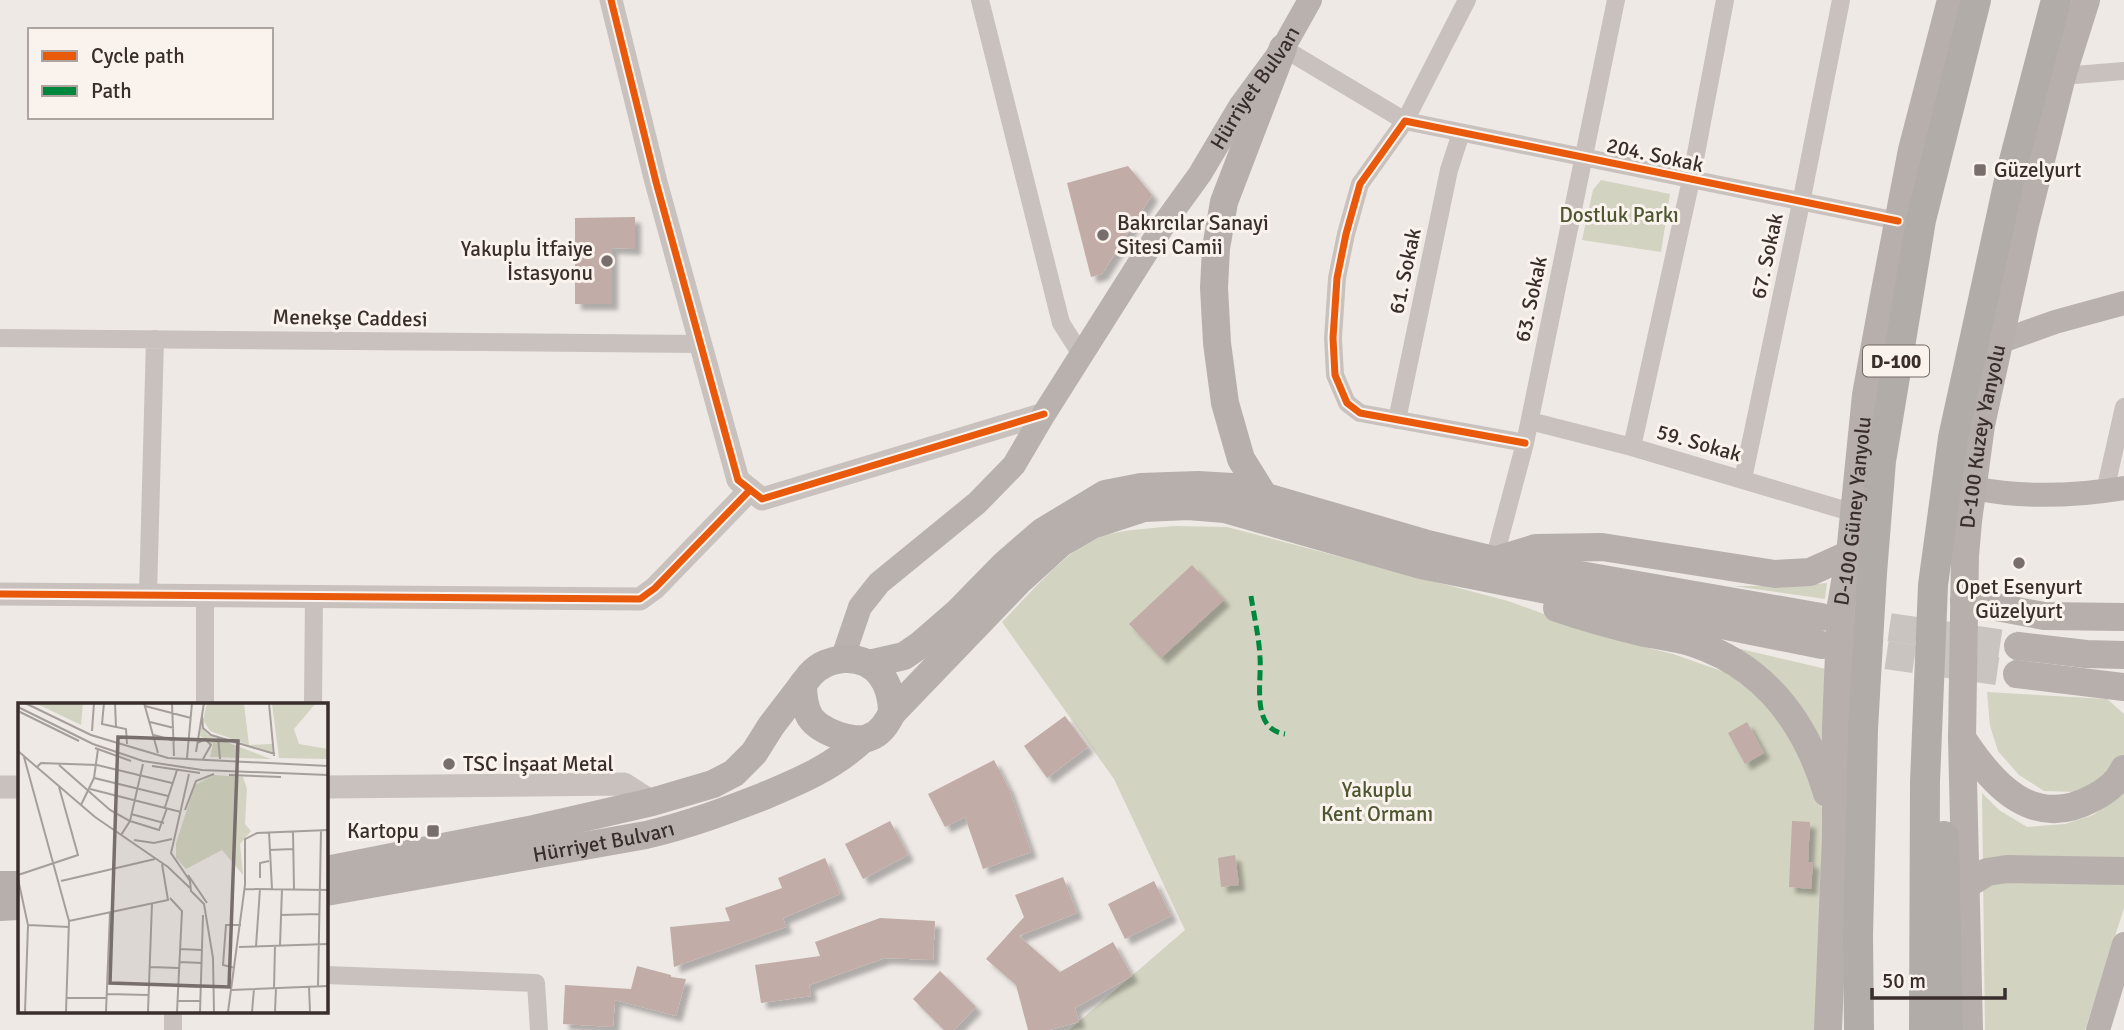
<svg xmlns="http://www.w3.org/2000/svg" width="2124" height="1030" viewBox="0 0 2124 1030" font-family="Signika,sans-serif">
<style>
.green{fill:#d2d3c0}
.building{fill:#c1aca7;filter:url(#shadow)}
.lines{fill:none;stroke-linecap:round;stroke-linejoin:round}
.primary-tunnel{stroke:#cac4c0;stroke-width:28;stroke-dasharray:28 14;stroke-linecap:butt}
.minor{stroke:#c8c1bd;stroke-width:18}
.tertiary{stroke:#c8c1bd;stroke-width:23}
.secondary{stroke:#b8b1ae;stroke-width:24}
.primary{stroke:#b7afac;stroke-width:28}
.trunk{stroke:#b2aca8;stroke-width:30}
.quiet{stroke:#00873e;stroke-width:5;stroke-dasharray:10 5;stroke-linecap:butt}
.cycleway-casing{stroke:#faf2ed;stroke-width:11}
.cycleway{stroke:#e8590c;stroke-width:7}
.poi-dot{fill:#786f6c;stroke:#faf2ed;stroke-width:2.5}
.labels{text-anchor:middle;stroke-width:6;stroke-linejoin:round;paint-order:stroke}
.shield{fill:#faf2ed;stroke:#736965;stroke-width:2}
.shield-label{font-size:19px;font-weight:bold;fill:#392e2b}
.street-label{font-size:21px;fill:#392e2b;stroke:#faf2ed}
.poi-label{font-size:21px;fill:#392e2b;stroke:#faf2ed;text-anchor:start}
.park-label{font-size:21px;fill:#4d5630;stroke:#faf2ed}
.inset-road{fill:none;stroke:#a69e9b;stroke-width:2}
.view{fill:#786f6c;fill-opacity:0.15;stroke:#786f6c;stroke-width:3.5}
.inset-edge{fill:none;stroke:#392e2b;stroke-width:3.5}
</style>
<defs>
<filter id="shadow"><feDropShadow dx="6" dy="6" stdDeviation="2" flood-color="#0004"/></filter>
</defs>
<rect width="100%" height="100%" fill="#eee9e5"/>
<path class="green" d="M1601,180L1670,194L1661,252L1582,240L1593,190Z
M1173,526L1227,527L1508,601L1613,639L1673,654L1730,674L1767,704L1791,733L1817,784L1827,832L1816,1030H1069L1185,930L1114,779L1002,622C1027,597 1069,546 1102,536C1124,529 1150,529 1173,526Z
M1827,583L1825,599L1734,586H1794Z
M1711,642L1826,669L1830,757Z
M1987,692L2107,699L2124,714V755L2119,766L2079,792L2044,791L2019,775L1998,751L1990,726Z
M2124,791V908L2085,1030H1985L1982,793L1999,810L2027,827L2065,824L2093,815Z"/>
<path class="building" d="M1128,166L1152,195L1102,274L1091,277L1067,183Z
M635,217V249L612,248V304H575V218Z
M1192,565L1224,600L1161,658L1129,624Z
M1065,716L1088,747L1047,778L1024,746Z
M1747,722L1764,753L1745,764L1728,733Z
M994,760L1009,789L1031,852L983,869L965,817L945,827L928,794Z
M890,821L908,855L863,879L845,844Z
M1792,821L1810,822L1808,862H1813L1811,889L1789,887Z
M1235,855L1239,885L1221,887L1218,858Z
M825,858L840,894L783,918L786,927L674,967L670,927L730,921L725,908L782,888L778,878Z
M1063,877L1077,913L1019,936L1060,972L1113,942L1132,976L1075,1008L1079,1022L1049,1030H1028L1016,985L986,959L1024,917L1015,895Z
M1154,881L1171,916L1125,939L1108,904Z
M880,918L935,921L933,960L885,958L809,985L811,996L761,1003L755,965L820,956L815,942Z
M637,966L671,975V977L686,979L676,1016L615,1000L613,1027L563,1024L565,985L631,989Z
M940,971L976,1007L954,1030H944L913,999Z"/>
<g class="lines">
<path class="primary-tunnel" d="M1848,621L2018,646
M1845,649L2017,674"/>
<path class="minor" d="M980,0L1061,323L1082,356
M1283,48L1405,121L1467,0
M2062,76L2124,71
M0,338L700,344
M1397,420L1449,170L1461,133
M1530,421L1632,447L1854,513
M1525,443L1360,413L1347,403L1335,375L1333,338L1337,278L1346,234L1360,184L1405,121L1898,221
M1632,447L1691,180L1725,0
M1743,479L1801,203L1841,0
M2105,491L2124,407
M1494,560L1525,443L1616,0
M148,595L155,339
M205,704V595
M313,704L314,596
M326,975L536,983L539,1030
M173,1030V1011"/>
<path class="tertiary" d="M611,0L656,182L738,480L762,499L1044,414
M0,594L640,599L655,588L750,490
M0,787H19
M326,787L624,784L652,802"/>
<g class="secondary">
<path d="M1999,342L2055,322L2124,303"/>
<path d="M1973,488C2022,498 2075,496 2124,488"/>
<path id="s1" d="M842,660L860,607L879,583L977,503L1014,465L1044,414L1166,221L1200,174L1241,105L1283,48L1310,0"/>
<path d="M2098,1030L2124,944"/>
</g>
<g class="primary">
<path d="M1264,496L1241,459L1225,403L1217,343L1214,288L1216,248L1224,202L1283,48"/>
<path d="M1500,559L1536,548L1602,547L1775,574L1810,572L1850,554"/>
<path d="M1964,601L2044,616L2124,617"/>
<path d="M1557,608C1586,618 1615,626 1645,633C1661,636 1678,638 1693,643C1766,667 1806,723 1827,793"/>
<path d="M2018,646L2086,654L2124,655"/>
<path d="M869,664L904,656L920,645L958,612L1004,565L1042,532L1105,494L1141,487L1198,485L1232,487L1424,543L1494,560L1821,617"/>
<path d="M2017,674L2124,687"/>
<path d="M803,684C803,695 804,707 810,717C819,731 854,745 870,737C881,733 887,723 892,713L1018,582L1061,543L1092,525L1144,508L1188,506L1225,509L1421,565L1822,645"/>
<path d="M1962,738C1992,784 2033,831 2093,798C2105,792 2118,782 2124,769"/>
<path d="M326,870L534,829L652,802L713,784L734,773L754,753L771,726L810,675C820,664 830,661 844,659C877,657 892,684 892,713"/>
<path d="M0,885H19"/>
<path d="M1966,885L1987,872L2007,869L2124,871"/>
<path id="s2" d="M326,892L646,835C688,825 723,812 764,796C800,781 833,767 862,740"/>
<path d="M0,907L19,906"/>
<path id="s3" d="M1828,1030L1836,836V727L1841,605L1850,554L1866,395L1884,296L1912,150L1951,0"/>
<path id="s4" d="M1969,1030L1962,738L1965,556L1968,521L1981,425L2025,224L2062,76L2086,0"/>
</g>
<path class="trunk" d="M1944,836L1948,1030
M1859,1030L1858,936L1863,729L1872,573L1881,461L1921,220L1976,0
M1924,1030L1925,782L1933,585L1953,438L2010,176L2056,0"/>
<path class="quiet" d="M1251,596C1254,616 1259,637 1260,657C1262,682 1250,729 1285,734"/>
<defs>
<path id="cycleway" d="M611,0L656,182L738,480L762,499L1044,414
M1525,443L1360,413L1347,403L1335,375L1333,338L1337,278L1346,234L1360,184L1405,121L1898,221
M0,594L640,599L655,588L750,490"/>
</defs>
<use href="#cycleway" class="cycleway-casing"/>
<use href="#cycleway" class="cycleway"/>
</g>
<g class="poi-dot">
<rect x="1973" y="163" width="14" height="14" rx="3.5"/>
<circle cx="1103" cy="235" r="7"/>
<circle cx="607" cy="261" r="7"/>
<circle cx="2019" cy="563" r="7"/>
<circle cx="449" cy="764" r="7"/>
<rect x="426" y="824" width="14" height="14" rx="3.5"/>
</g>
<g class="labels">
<rect class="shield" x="1863" y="345.5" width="66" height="31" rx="5"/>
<g class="shield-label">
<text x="1896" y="368">D-100</text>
</g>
<g class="street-label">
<text dy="7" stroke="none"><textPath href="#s1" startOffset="714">Hürriyet Bulvarı</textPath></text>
<text transform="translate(1655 155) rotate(12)" y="7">204. Sokak</text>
<text transform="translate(1767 256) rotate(-78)" y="7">67. Sokak</text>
<text transform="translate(1405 271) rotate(-78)" y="7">61. Sokak</text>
<text transform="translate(1531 299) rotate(-78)" y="7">63. Sokak</text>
<text transform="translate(350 318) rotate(1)" y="7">Menekşe Caddesi</text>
<text dy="7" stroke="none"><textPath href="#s4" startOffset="595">D-100 Kuzey Yanyolu</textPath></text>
<text transform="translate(1699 443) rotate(16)" y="7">59. Sokak</text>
<text dy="7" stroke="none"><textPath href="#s3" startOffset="520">D-100 Güney Yanyolu</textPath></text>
<text dy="7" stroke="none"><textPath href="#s2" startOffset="282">Hürriyet Bulvarı</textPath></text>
</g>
<g class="poi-label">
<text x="1994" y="177">Güzelyurt</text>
<text x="1117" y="230">Bakırcılar Sanayi<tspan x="1117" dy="24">Sitesi Camii</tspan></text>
<text x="593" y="256" text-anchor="end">Yakuplu İtfaiye<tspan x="593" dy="24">İstasyonu</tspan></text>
<text x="2019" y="594" text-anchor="middle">Opet Esenyurt<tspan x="2019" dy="24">Güzelyurt</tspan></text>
<text x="463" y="771">TSC İnşaat Metal</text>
<text x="419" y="838" text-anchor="end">Kartopu</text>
</g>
<g class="park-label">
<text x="1619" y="222">Dostluk Parkı</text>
<text x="1377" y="797">Yakuplu<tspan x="1377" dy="24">Kent Ormanı</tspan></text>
</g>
</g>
<g transform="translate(18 703)">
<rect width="310" height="310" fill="#eee9e5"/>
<path d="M17,0H65L63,22ZM189,0H234L226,1L231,42L254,41L255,50L231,42L192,28L185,17ZM298,0L276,26L281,41L310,46V56L261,55L254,1ZM183,24L190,32L253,56L192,54L195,41L182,33ZM196,72L225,74L229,86L227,121L233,128L222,141L225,172L204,147L168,166L158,155V140L177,82Z" fill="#d2d3c0"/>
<path class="inset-road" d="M7,0L73,32L150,55L310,63M86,0L84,21L98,24M97,0L98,24L108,26L109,41M126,0L140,50M154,0L156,53M251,0L256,53M127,3L173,15M0,4L75,41L125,58L184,67L310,72M0,8L61,38M184,13L185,25L193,32L257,51M132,19L156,25M74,28L76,0M136,32L157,38M200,34L202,56M180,40L187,36L193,42L185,56M77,45L113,58M0,48L77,114L150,164L172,185M178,49L186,0M6,54L51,218L48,309M169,55L174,0M125,61L112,118L141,127L149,105M41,62L92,107L112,118L103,132M134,63L182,70M19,64L23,60L79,62L154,80M171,71L153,150L172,178L173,188L186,201L195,255L196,309M211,72L263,74M76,75L80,46M72,86L163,109M63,102L76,75L150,93M147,104L159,67M167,107L178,78L196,71M113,111L146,120M251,129L254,186M275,129L276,186M116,137L136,140L154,136M251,147L275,146M0,172L60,152L41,84M170,172L189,200M242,175V160L251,158M0,176L10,222L7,309M43,178L137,156M226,186L310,187M152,195L164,208L159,309M263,212L301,211M51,218L150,197L144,161M10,222L51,224M0,240L1,309M262,242L264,186M238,243L242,186M221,244L310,241M162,246L184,247M162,259L184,260M132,264L161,265M217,265L205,262L208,222H223M161,283L183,284M300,283L303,127M291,284L292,309M256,285L257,243M214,287L310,283M89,291L130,292M49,295H89M160,298H182M88,309L92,210M130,309L134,200M182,309L185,212M210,309L227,182V136L239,130L310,127M234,309L236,286M257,309H292M257,309L258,285"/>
<path class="view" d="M100,34L220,38L211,284L92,280Z"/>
<rect width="310" height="310" class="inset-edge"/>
</g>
<rect x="28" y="28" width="245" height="91" fill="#faf2ed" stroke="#ada49f" stroke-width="2"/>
<rect x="42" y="51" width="35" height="10" fill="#e8590c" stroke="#ada49f" stroke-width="2"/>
<text x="91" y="63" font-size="21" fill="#392e2b">Cycle path</text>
<rect x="42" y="86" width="35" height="10" fill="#00873e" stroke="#ada49f" stroke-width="2"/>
<text x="91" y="98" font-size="21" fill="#392e2b">Path</text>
<path d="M1872 988v10h133v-10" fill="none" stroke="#392e2b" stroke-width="3.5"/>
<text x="1882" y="988" font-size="21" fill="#392e2b" stroke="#faf2ed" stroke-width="5" paint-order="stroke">50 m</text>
</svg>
